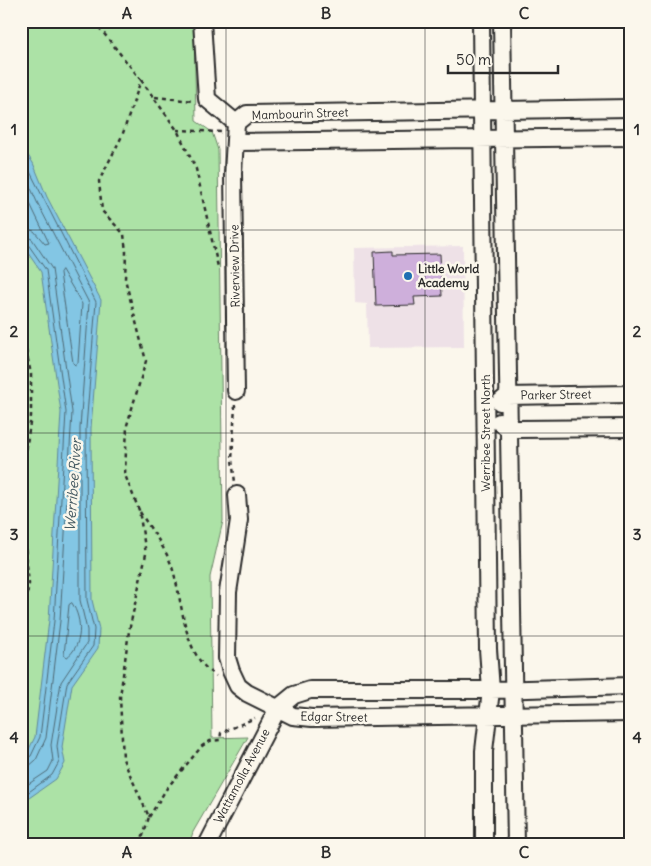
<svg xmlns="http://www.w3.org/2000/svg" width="651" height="866" viewBox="0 0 651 866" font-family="Delius,sans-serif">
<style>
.built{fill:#eee1e7}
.green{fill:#ace2a6;stroke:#6c8668}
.water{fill:#83c6e4;stroke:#60889a}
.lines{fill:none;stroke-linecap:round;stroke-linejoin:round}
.shore{stroke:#4e6975;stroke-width:1}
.building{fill:#ceafdb;stroke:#2b2b2b}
.minor-casing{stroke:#2b2b2b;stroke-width:20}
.path{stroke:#2b2b2b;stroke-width:2.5;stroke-dasharray:4 4;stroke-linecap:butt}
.minor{stroke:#fbf7ec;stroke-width:16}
.grid{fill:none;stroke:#2b2b2b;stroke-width:1;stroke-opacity:0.55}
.poi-dot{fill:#1f6fb2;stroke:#fbf7ec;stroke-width:2}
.labels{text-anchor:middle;stroke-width:5;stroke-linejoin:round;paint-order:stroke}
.street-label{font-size:12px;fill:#2b2b2b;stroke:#fbf7ec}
.poi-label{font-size:12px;font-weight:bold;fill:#2b2b2b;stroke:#fbf7ec;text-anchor:start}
.water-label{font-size:14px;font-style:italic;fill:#455a62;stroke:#fbf7ec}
.neatline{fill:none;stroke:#2b2b2b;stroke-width:2}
.grid-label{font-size:16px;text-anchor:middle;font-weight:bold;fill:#2b2b2b}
</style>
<rect width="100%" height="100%" fill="#fbf7ec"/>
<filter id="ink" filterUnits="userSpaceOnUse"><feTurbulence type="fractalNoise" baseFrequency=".02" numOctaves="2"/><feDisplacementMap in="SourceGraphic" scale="10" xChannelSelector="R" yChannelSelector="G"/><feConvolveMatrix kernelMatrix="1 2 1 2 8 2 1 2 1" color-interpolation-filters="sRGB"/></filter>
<g filter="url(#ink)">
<path class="built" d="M463,246L464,347L368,348L367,304L355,303L354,248Z"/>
<path class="green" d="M21,21H194L196,121L212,132L218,150L223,521L210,577L212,738L248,737L193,832L189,845H21Z"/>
<path class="water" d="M21,145L33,163L47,197L101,300L91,428L92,600L99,629L98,648L72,685L62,747L65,763L56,779L29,798L21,812V759L27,753L35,737L49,620L61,412L41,272L21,243Z"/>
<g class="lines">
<path class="shore" d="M21,154L96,302L86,428L87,600L94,629L93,646L67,683L57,746L59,762L52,775L26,794L21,801
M21,166L37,202L89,303L80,428V600L87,630V643L61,682L51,745L53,761L48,771L21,789
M21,185L49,243L45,244L34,231L21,227
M21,235L32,239L52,269L72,412L60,621L46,738L36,760L28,767L21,768
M21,241L27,243L46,270L66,412L54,621L40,737L31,756L21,762
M62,270L82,304L78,363L75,365L73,363L60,273Z
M72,603C83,620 83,646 66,658L64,655L69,605Z"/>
</g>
<path class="building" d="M393,251V255L440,254L442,296L414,297L415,305L376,306L374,252Z"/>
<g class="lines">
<defs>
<path id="minor" d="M202,21L207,99L236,123
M481,21L488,649L491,690L484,751V845
M502,21L516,845
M235,142L630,137
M236,391L233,173L236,123L247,114L630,108
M500,402L507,396L630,394
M499,422L508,428L518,429L630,428
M237,495L239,520L228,592L227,658L231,671L238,686L247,693L293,716L312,718L630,713
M207,845L278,708L294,695L310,690H491L630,686"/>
</defs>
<use href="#minor" class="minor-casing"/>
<path class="path" d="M94,21L141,80L122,136L99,181L102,211L124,234L126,252L125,279L146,361L127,425L125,475L139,510L146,554L129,631L120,697L123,759L149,817L140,845
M141,80L177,130L196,169L218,267
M155,97L193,101
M177,130L221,132
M21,327L31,374V416L25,458L24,537L29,584L21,627
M235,405L232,460L235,482
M140,512C149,527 161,542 168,557C185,593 178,652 216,676
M149,817L167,788L202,746L210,741L220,740L221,733L255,718"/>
<use href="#minor" class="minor"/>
</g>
</g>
<path class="grid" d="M226,21V845M425,21V845M21,230H630M21,433H630M21,636H630"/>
<circle class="poi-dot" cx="408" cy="276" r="5"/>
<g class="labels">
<g class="street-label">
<text transform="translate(300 114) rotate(-2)" y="4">Mambourin Street</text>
<text transform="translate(235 266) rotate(-91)" y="4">Riverview Drive</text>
<text transform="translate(556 395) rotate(-1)" y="4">Parker Street</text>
<text transform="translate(486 433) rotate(-90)" y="4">Werribee Street North</text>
<text transform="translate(334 717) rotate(1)" y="4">Edgar Street</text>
<text transform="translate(242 776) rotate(-62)" y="4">Wattamolla Avenue</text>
</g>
<g class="poi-label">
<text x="418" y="273">Little World<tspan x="418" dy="14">Academy</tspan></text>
</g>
<g class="water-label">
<text transform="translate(73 485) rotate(-86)" y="5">Werribee River</text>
</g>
</g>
<rect width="651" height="866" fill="none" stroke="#fbf7ec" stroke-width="55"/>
<path d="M448 65v8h110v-8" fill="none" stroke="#2b2b2b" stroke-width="2.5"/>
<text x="456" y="65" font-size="15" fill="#2b2b2b" stroke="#fbf7ec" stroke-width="4" paint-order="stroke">50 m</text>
<rect x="28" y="28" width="596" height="810" class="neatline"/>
<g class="grid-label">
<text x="127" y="19">A</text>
<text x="326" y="19">B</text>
<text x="524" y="19">C</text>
<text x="14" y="135">1</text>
<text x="637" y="135">1</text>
<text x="14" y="337">2</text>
<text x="637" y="337">2</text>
<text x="14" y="540">3</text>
<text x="637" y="540">3</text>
<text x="14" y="743">4</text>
<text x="637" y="743">4</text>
<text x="127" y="858">A</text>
<text x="326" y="858">B</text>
<text x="524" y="858">C</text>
</g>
</svg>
